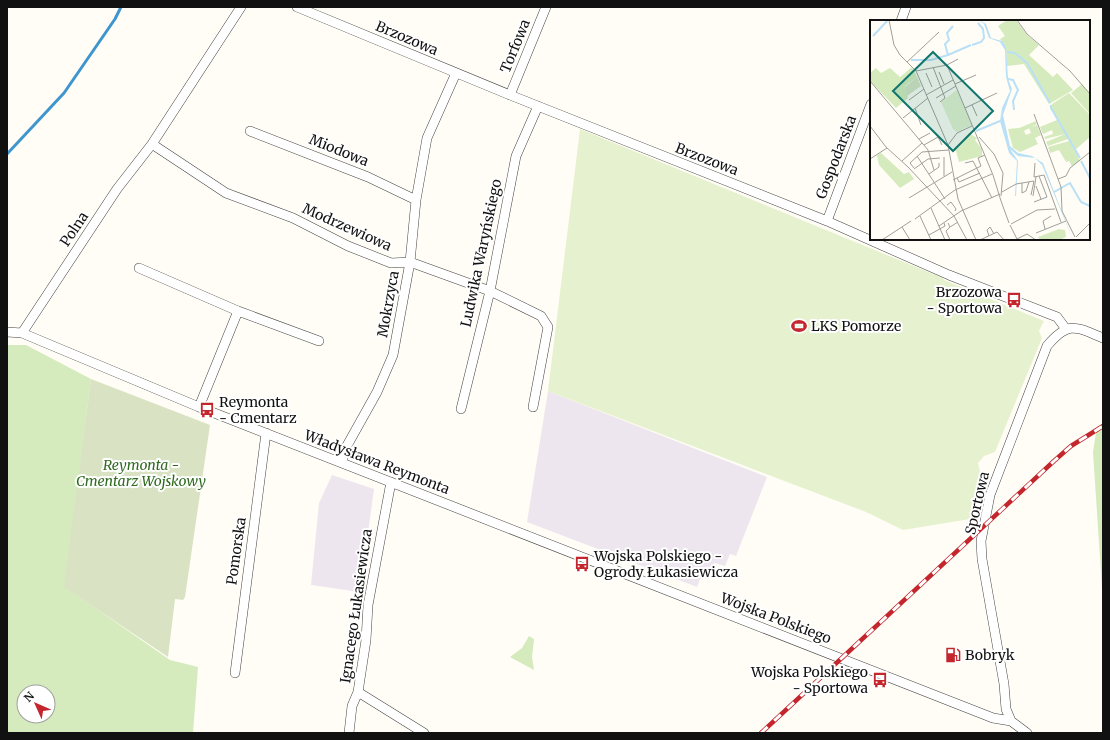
<svg xmlns="http://www.w3.org/2000/svg" width="1110" height="740" viewBox="0 0 1110 740" font-family="Merriweather,serif">
<style>
.industrial{fill:#eee6ef}
.green{fill:#d5ebbd;fill-rule:evenodd}
.cemetery{fill:#d9e3c4}
.pitch{fill:#e6f2cf}
.lines{fill:none;stroke-linecap:round;stroke-linejoin:round}
.stream{stroke:#3f96cf;stroke-width:3}
.minor-casing{stroke:#444;stroke-width:10}
.minor{stroke:#fff;stroke-width:9}
.rail-casing{stroke:#c4262e;stroke-width:4.5}
.rail{stroke:#fff;stroke-width:3;stroke-dasharray:9;stroke-linecap:butt}
.labels{text-anchor:middle;stroke-width:4;stroke-linejoin:round;paint-order:stroke}
.street-label{font-size:14px;fill:#111;stroke:#fff}
.poi-label{font-size:14px;fill:#111;stroke:#fff;text-anchor:start}
.park-label{font-size:14px;font-style:italic;fill:#2f6b1f;stroke:#fff}
.inset-river{fill:none;stroke:#b9e0f7;stroke-width:2}
.inset-road{fill:none;stroke:#a09f9a;stroke-width:1}
.view{fill:#0f766e;fill-opacity:0.15;stroke:#0f766e;stroke-width:2}
.inset-edge{fill:none;stroke:#111;stroke-width:2}
</style>
<rect width="100%" height="100%" fill="#fffdf5"/>
<path class="industrial" d="M548,391L767,477L736,556L730,554L725,566L714,563L712,569L700,579L697,587L527,522Z
M332,475L374,489L360,592L311,585L319,503Z"/>
<path class="green" d="M7,345H26L91,379L65,587L170,660L198,667L193,733H7ZM24,692H48V716H24Z
M1103,425V603L1093,452L1097,426Z
M529,636L534,639L532,657L534,670L510,657L522,648Z"/>
<path class="cemetery" d="M91,379L210,425L185,597L183,600L175,599L168,657L64,587Z"/>
<path class="pitch" d="M580,129L943,278L944,280L1044,321L1039,331L1042,338L995,452L984,456L978,463L984,489L976,518L903,530L866,512L548,391Z"/>
<g class="lines">
<path class="stream" d="M7,154L64,93L115,19L121,7"/>
<defs>
<path id="minor" d="M297,7L510,95L827,221L949,275L1057,317L1066,329
M901,21L906,7
M510,95L546,7
M250,131L368,177L416,200
M152,144L226,193L293,218L348,246L391,263L410,262L490,291L541,316L548,327L533,407
M827,221L871,104
M139,268L238,311L319,341
M7,332L22,333L199,407L993,718L1011,721L1027,733
M22,333L117,189L152,144L241,7
M199,407L238,311
M461,409L490,291L516,156L538,106
M342,463L344,451L377,392L393,355L410,262L416,200L427,138L456,73
M235,673L266,433
M358,692L424,733
M1011,721L1006,709L1004,684L982,559L981,541L990,495L1047,346C1069,320 1076,327 1103,338
M349,733L352,706L358,692L366,640L368,605L391,482"/>
</defs>
<use href="#minor" class="minor-casing"/>
<use href="#minor" class="minor"/>
<defs>
<path id="rail" d="M761,733L1054,461L1071,446L1103,426"/>
</defs>
<use href="#rail" class="rail-casing"/>
<use href="#rail" class="rail"/>
</g>
<defs>
<symbol id="bus-bare" viewBox="-9 -9 18 18"><path d="M-5-6H5V4H4V6H2V4H-2V6H-4V4H-5ZM-3.5-4V0h7V-4ZM-3.5 1.2v1.5H-2V1.2ZM2 1.2v1.5H3.5V1.2Z" fill="#c4262e" stroke="#fff" stroke-width="2.5" paint-order="stroke"/></symbol>
<symbol id="stadium-bare" viewBox="-9 -9 18 18"><path d="M0-5a6.5 5 0 1 0 0 10a6.5 5 0 1 0 0-10ZM-3.5-1.8h7v3.6h-7Z" fill="#c4262e" stroke="#fff" stroke-width="2.5" paint-order="stroke"/></symbol>
<symbol id="fuel-bare" viewBox="-9 -9 18 18"><path d="M-5.5-6h7V0h2V4h1.3V-2.5L3-4.5l.8-.8L6-3V5H2.5V1h-1V6h-7ZM-4.2-4.7v3.2H.2V-4.7Z" fill="#c4262e" stroke="#fff" stroke-width="2.5" paint-order="stroke"/></symbol>
</defs>
<g fill-rule="evenodd">
<use href="#bus-bare" x="1003" y="289" width="22" height="22"/>
<use href="#stadium-bare" x="788" y="315" width="22" height="22"/>
<use href="#bus-bare" x="196" y="399" width="22" height="22"/>
<use href="#bus-bare" x="571" y="553" width="22" height="22"/>
<use href="#fuel-bare" x="942" y="644" width="22" height="22"/>
<use href="#bus-bare" x="869" y="669" width="22" height="22"/>
</g>
<g class="labels">
<g class="street-label">
<text transform="translate(407 38) rotate(23)" y="5">Brzozowa</text>
<text transform="translate(515 46) rotate(-68)" y="5">Torfowa</text>
<text transform="translate(339 150) rotate(22)" y="5">Miodowa</text>
<text transform="translate(836 157) rotate(-69)" y="5">Gospodarska</text>
<text transform="translate(707 159) rotate(21)" y="5">Brzozowa</text>
<text transform="translate(347 227) rotate(24)" y="5">Modrzewiowa</text>
<text transform="translate(74 229) rotate(-56)" y="5">Polna</text>
<text transform="translate(481 253) rotate(-78)" y="5">Ludwika Waryńskiego</text>
<text transform="translate(388 304) rotate(-80)" y="5">Mokrzyca</text>
<text transform="translate(377 462) rotate(21)" y="5">Władysława Reymonta</text>
<text transform="translate(977 503) rotate(-77)" y="5">Sportowa</text>
<text transform="translate(236 551) rotate(-82)" y="5">Pomorska</text>
<text transform="translate(356 606) rotate(-82)" y="5">Ignacego Łukasiewicza</text>
<text transform="translate(776 618) rotate(21)" y="5">Wojska Polskiego</text>
</g>
<g class="poi-label">
<text x="1002" y="297" text-anchor="end">Brzozowa<tspan x="1002" dy="16">- Sportowa</tspan></text>
<text x="811" y="331">LKS Pomorze</text>
<text x="219" y="407">Reymonta<tspan x="219" dy="16">- Cmentarz</tspan></text>
<text x="594" y="561">Wojska Polskiego -<tspan x="594" dy="16">Ogrody Łukasiewicza</tspan></text>
<text x="965" y="660">Bobryk</text>
<text x="868" y="677" text-anchor="end">Wojska Polskiego<tspan x="868" dy="16">- Sportowa</tspan></text>
</g>
<g class="park-label">
<text x="141" y="470">Reymonta -<tspan x="141" dy="16">Cmentarz Wojskowy</tspan></text>
</g>
</g>
<g transform="translate(870 20)">
<rect width="220" height="220" fill="#fffdf5"/>
<path d="M137,0H146L158,16L169,25L159,35L183,57L187,53L203,70L179,84L154,44L137,46L136,27L130,19L135,16L128,6ZM42,47L47,57L35,66L38,78L26,88L0,61V53L6,48L11,53L20,48L30,57ZM212,64L220,74V94L201,73ZM199,73L220,95V117L205,130L210,141L202,146L199,141L196,142L189,130L180,133L178,127L199,121L198,119L178,126L176,122L195,114L175,119L174,117L183,114L182,110L173,114L170,107L187,100L193,108L181,88L182,84ZM166,101L167,104L154,111L156,115L161,113L159,108L167,105L171,115L165,118L168,124L150,132L143,128L138,109L149,108ZM99,113L107,118L105,120L112,129V136L89,142L86,131H83ZM11,133L34,154L39,152L44,159L30,168L9,145L7,135ZM189,209L195,210L196,217L189,220H170L168,217Z" fill="#d5ebbd"/>
<path d="M47,57L51,66L37,76L35,67Z" fill="#d9e3c4"/>
<path d="M87,70L102,105L87,112L83,109L71,82Z" fill="#e6f2cf"/>
<path d="M109,0L116,4L121,18L132,21L136,27L138,59L142,69L133,95L140,126L148,133L162,136L173,143L203,220L172,145L165,138L148,136L140,129L148,141L146,176H145L147,141L139,133L130,101L132,88L140,71L136,57L135,30L130,22L119,18L114,4Z" fill="#b9e0f7"/>
<path class="inset-river" d="M3,16L18,0M102,25L111,22L114,18L113,9L108,3M137,32L145,33L157,43L180,83M78,35L101,25M41,40H61L78,35L75,24L79,20L77,13L83,6M138,59L143,60L148,70L143,81L144,90M181,85V88L210,138M106,111L130,101M211,141L220,158M184,172L200,163L211,182L220,186"/>
<path class="inset-road" d="M19,0L24,25L30,35L46,51L78,125L88,179L106,220M147,0L157,14L200,51L220,74M88,39L77,45L123,155L131,181M37,42L69,12M63,47L75,78L70,82M46,51L77,45M69,52L74,64M56,53L62,67M0,61L58,130M85,64L106,55M56,75L83,60M66,78L86,66M39,80L54,69M102,85L107,96M45,88L51,105M95,88L127,73M164,94L191,167L192,191L205,217M33,98L58,78M0,106L16,127L38,147L84,196L97,220M109,117L124,134L133,153L131,176M49,119L60,113M54,125L68,117L72,125M78,125L87,113L102,106M58,130L64,150M47,136L75,179M0,139L17,128M32,141L52,123M95,143L103,141L122,178M165,143L164,157L174,155L191,202M44,148L40,143L52,132L79,130M44,149L58,139L70,138M59,154L69,147V143M74,156V137M87,158L89,162L110,153M188,159L196,156L200,148L220,132M83,160L111,146L108,138L115,135M152,163V173L156,171L159,162M166,166L171,179M132,172L146,164L164,161L161,175M163,176L166,157M39,178L82,152M131,181L139,203M164,182L177,177L169,156M77,185L81,182L86,189L85,191M61,188L75,220M50,196L61,220M45,199L85,170L122,154M78,203L80,207L88,202M141,204L167,190L185,189M140,205L147,219M69,206L91,191L130,174M32,207L40,220M80,207L76,211L80,220M175,209L173,201L181,196M166,213L196,201M59,215L75,206L74,203M119,216L117,210L120,207L124,214M206,217L220,203M12,220L41,201M110,220L127,212L134,220M145,220L157,214L166,220"/>
<path class="view" d="M63,32L123,91L83,131L23,71Z"/>
<rect width="220" height="220" class="inset-edge"/>
</g>
<rect width="1110" height="740" fill="none" stroke="#111111" stroke-width="16"/>
<g transform="translate(36 704) rotate(315)"><circle r="19" fill="#ffffff" stroke="#a0a0a0"/>
<path d="M0-3L7 15L0 10L-7 15Z" fill="#c4262e"/>
<text y="-6" font-size="11" font-weight="bold" text-anchor="middle" fill="#111111">N</text>
</g>
</svg>
